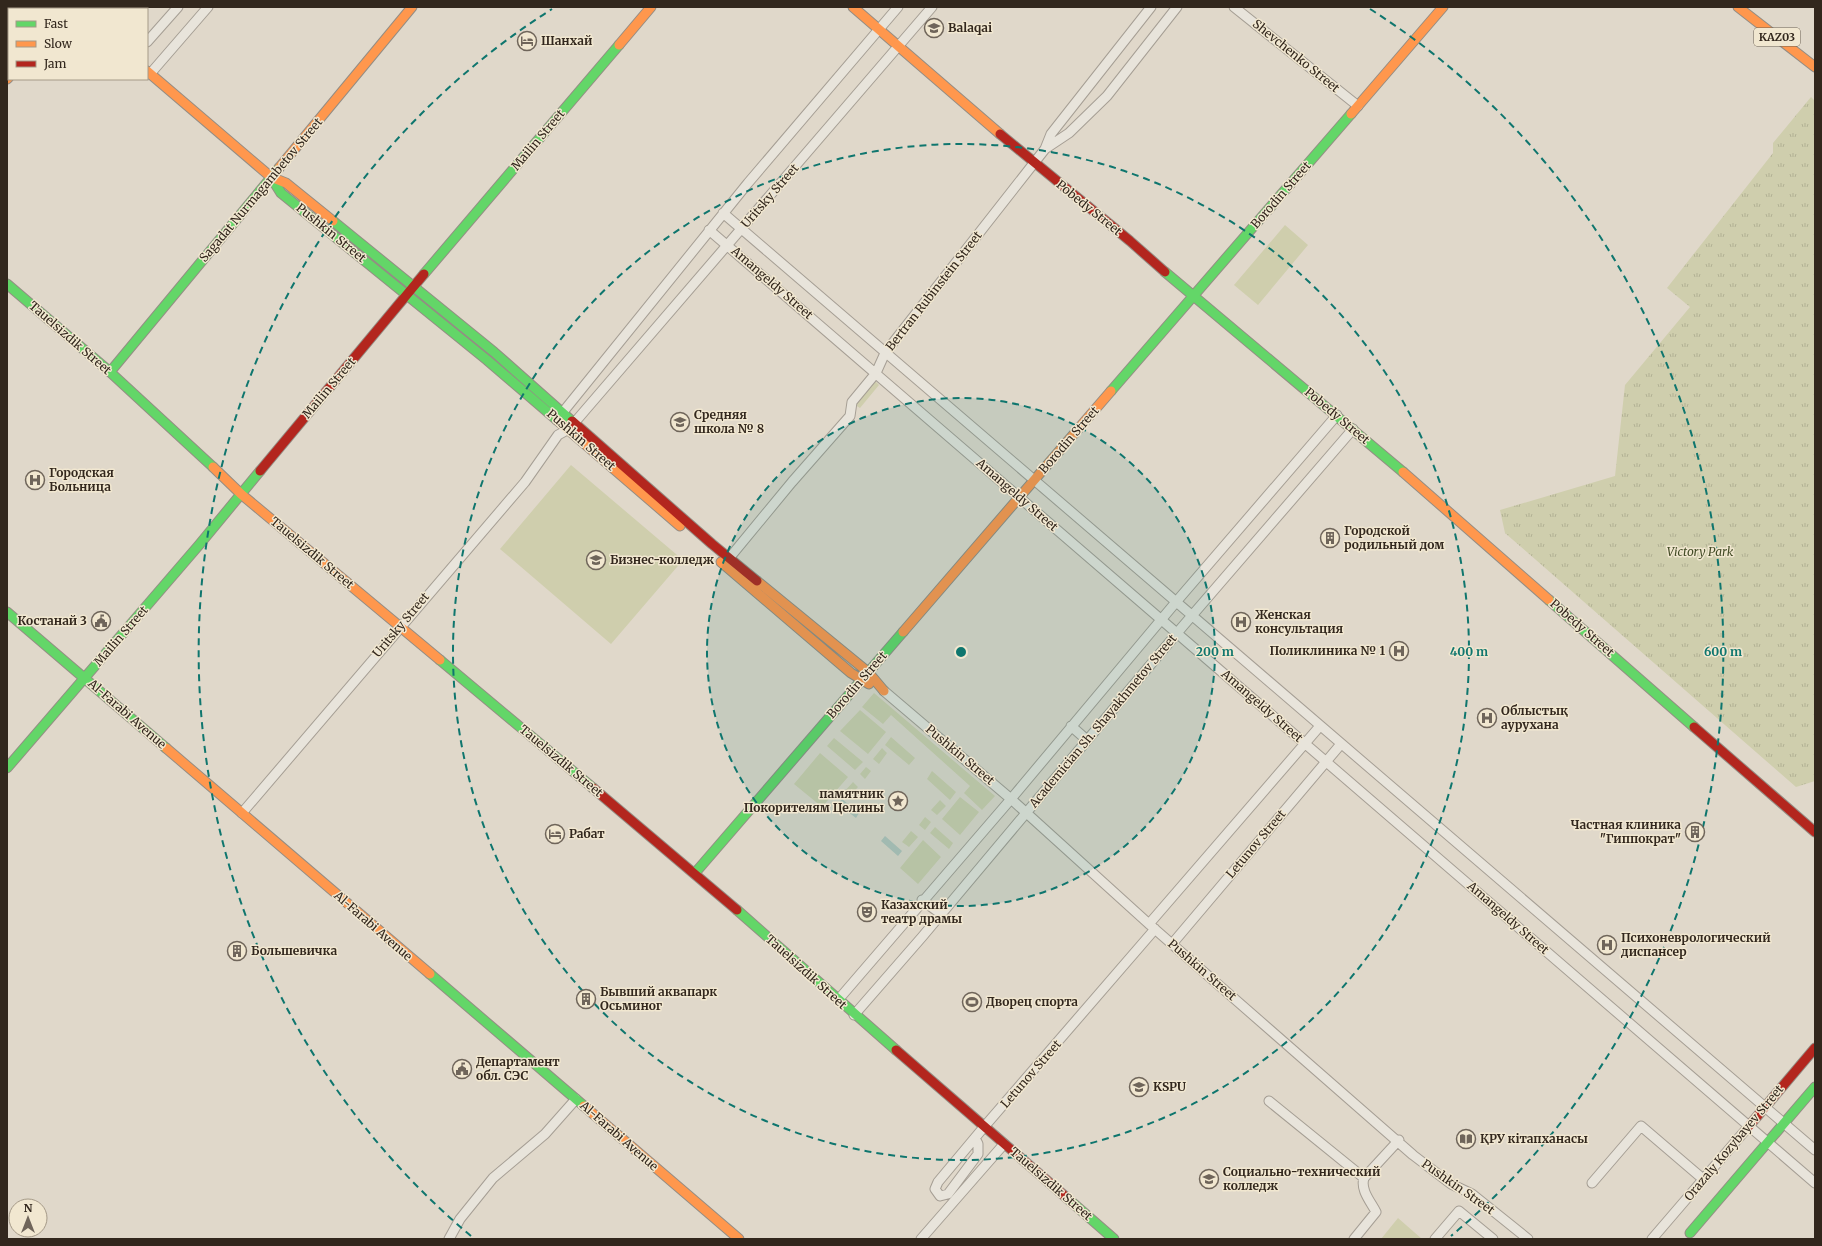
<svg xmlns="http://www.w3.org/2000/svg" width="1822" height="1246" viewBox="0 0 1822 1246" font-family="Merriweather,serif">
<style>
.grass{fill:#cfcead}
.park{fill:url(#park-tufts)}
.water{fill:#b5c4bb}
.lines{fill:none;stroke-linecap:round;stroke-linejoin:round}
.street-casing{stroke:#a59e94;stroke-width:11}
.fast-casing{stroke:#948d84;stroke-width:11}
.slow-casing{stroke:#948d84;stroke-width:11}
.jam-casing{stroke:#948d84;stroke-width:11}
.street{stroke:#e8e4db;stroke-width:9}
.fast{stroke:#63d668;stroke-width:9}
.slow{stroke:#ff974d;stroke-width:9}
.jam{stroke:#b3261e;stroke-width:9}
.ring{fill:none;stroke:#0f766e;stroke-width:2;stroke-dasharray:7 5}
.labels{text-anchor:middle;stroke-width:3;stroke-linejoin:round;paint-order:stroke}
.shield{fill:#f1e7d0;stroke:#6b6153;stroke-width:1}
.shield-label{font-size:11px;font-weight:bold;fill:#32271d}
.poi-label{font-size:12px;font-weight:bold;fill:#32271d;stroke:#f1e7d0;text-anchor:start}
.street-label{font-size:12px;fill:#32271d;stroke:#f1e7d0}
.park-label{font-size:12px;font-style:italic;fill:#434c26;stroke:#f1e7d0}
.centre{fill:#0f766e;stroke:#f1e7d0;stroke-width:2}
.ring-label{font-size:12px;text-anchor:middle;font-weight:bold;fill:#0f766e;stroke:#f1e7d0;stroke-width:3;stroke-linejoin:round;paint-order:stroke}
</style>
<defs>
<pattern id="park-tufts" width="24" height="20" patternUnits="userSpaceOnUse"><rect width="24" height="20" fill="#cfcead"/><path d="M3 7l-1-3M5 7V3M7 7l1-3M15 17l-1-3M17 17v-4M19 17l1-3" fill="none" stroke="#b2b194"/></pattern>
</defs>
<rect width="100%" height="100%" fill="#e0d8ca"/>
<path class="grass" d="M1285,225L1308,245L1258,305L1234,285Z
M875,381L879,385L860,408L855,405Z
M571,465L683,560L611,644L500,549Z
M874,693L995,796L982,810L964,793L970,786L891,715L883,724L862,707Z
M860,710L886,732L868,754L840,731Z
M891,737L915,758L909,765L885,745Z
M834,738L863,762L855,770L827,746Z
M882,748L887,753L879,764L873,759Z
M820,753L848,777L822,807L794,784Z
M866,767L871,771L865,779L860,774Z
M932,771L956,792L950,800L927,779Z
M853,782L858,787L849,797L844,792Z
M960,797L979,812L960,835L942,819Z
M940,800L946,806L937,815L931,810Z
M925,817L931,822L925,830L919,825Z
M935,827L953,843L949,849L930,833Z
M911,831L918,837L909,847L902,842Z
M923,840L941,857L918,884L900,868Z
M1398,1218L1422,1239H1381Z"/>
<path class="park" d="M1811,97L1815,101V781L1796,787L1505,533L1500,510L1615,476L1625,385L1690,307L1667,288L1773,153V143Z"/>
<path class="water" d="M842,799L859,813L856,818L838,804Z
M885,836L902,851L898,856L881,841Z"/>
<g class="lines">
<defs>
<path id="street" d="M1234,7L1358,106
M147,42L178,7
M150,74L208,7
M1045,149L1069,133L1107,96L1177,7
M723,213L1815,1150
M709,230L1815,1183
M560,418L563,412L748,183L898,7
M726,562L792,482L850,416L852,402L876,373L885,353L1034,163L1045,149L1051,134L1151,7
M884,691L1011,799L1149,924L1413,1155L1451,1184L1472,1194L1528,1239
M1071,726L1087,740
M242,813L525,482L558,435L569,429L932,7
M922,900L941,914
M1149,924L1320,726
M1172,944L1341,744
M838,1000L1011,799L1176,602L1337,415
M854,1015L922,937L1183,626L1353,429
M1269,1101L1364,1178L1399,1140
M975,1138L978,1144V1154L948,1194L940,1196L935,1189L938,1182L984,1127L1155,929
M1592,1183L1641,1126L1703,1179
M449,1239L460,1219L493,1178L545,1134L576,1099
M921,1239L1004,1144
M1354,1239L1376,1212C1371,1202 1360,1190 1364,1178
M1435,1239L1459,1211L1493,1239
M1652,1239L1749,1126"/>
<path id="fast" d="M81,7L83,9
M271,177L281,193L487,360L557,420
M333,221L494,352L572,421
M1165,272L1403,472
M424,274L619,45
M7,284L110,372L213,467
M110,372L279,168
M1111,391L1351,114
M1549,600L1694,727
M7,612L166,748
M440,660L593,788
M7,768L199,545L260,471
M695,873L903,632
M737,910L896,1050
M430,974L584,1106
M1067,1198L1114,1239
M1690,1233L1815,1087"/>
<path id="slow" d="M853,7L1000,134
M1738,7L1815,67
M619,45L651,7
M147,71L271,177L286,183L333,221
M7,79L9,77
M1351,114L1443,7
M279,168L412,7
M557,420L680,526
M213,467L241,494L440,660
M1403,472L1549,600
M721,562L851,673L869,684
M757,581L868,672L884,691
M903,632L1111,391
M166,748L430,974
M584,1106L739,1239"/>
<path id="jam" d="M1000,134L1130,241L1165,272
M572,421L712,544L757,581
M260,471L424,274
M1694,727L1815,832
M593,788L737,910
M896,1050L1067,1198
M1749,1126L1815,1048"/>
</defs>
<use href="#street" class="street-casing"/>
<use href="#fast" class="fast-casing"/>
<use href="#slow" class="slow-casing"/>
<use href="#jam" class="jam-casing"/>
<use href="#street" class="street"/>
<use href="#fast" class="fast"/>
<use href="#slow" class="slow"/>
<use href="#jam" class="jam"/>
</g>
<circle cx="961" cy="652" r="254" fill="#0f766e" fill-opacity=".12"/>
<g class="ring">
<circle cx="961" cy="652" r="254"/>
<circle cx="961" cy="652" r="508"/>
<path d="M471 1236A762 762 0 0 1 552 9M1370 9A762 762 0 0 1 1451 1236"/>
</g>
<defs>
<symbol id="school-ring" viewBox="-11 -11 22 22"><circle r="9.5" fill="#f1e7d0" stroke="#6f655a" stroke-width="1.5"/><path d="M0-5L7-2L0 1L-7-2ZM-4 1L0 2.5L4 1V4Q0 6-4 4Z" fill="#6f655a"/></symbol>
<symbol id="hotel-ring" viewBox="-11 -11 22 22"><circle r="9.5" fill="#f1e7d0" stroke="#6f655a" stroke-width="1.5"/><path d="M-6-4.5h1.5V1H6V5H4.5V3h-9V5H-6ZM-4 0a1.8 1.8 0 1 1 3.6 0ZM.5 0V-2.5h3Q6-2.5 6 0Z" fill="#6f655a"/></symbol>
<symbol id="hospital-ring" viewBox="-11 -11 22 22"><circle r="9.5" fill="#f1e7d0" stroke="#6f655a" stroke-width="1.5"/><path d="M-5-5h3v3.5h4V-5h3V5h-3V1.5h-4V5h-3Z" fill="#6f655a"/></symbol>
<symbol id="building-ring" viewBox="-11 -11 22 22"><circle r="9.5" fill="#f1e7d0" stroke="#6f655a" stroke-width="1.5"/><path d="M-4-6H4V6H1V3H-1V6H-4ZM-2.5-4.3h1.7v1.8h-1.7ZM.8-4.3h1.7v1.8H.8ZM-2.5-1h1.7V.8h-1.7ZM.8-1h1.7V.8H.8Z" fill="#6f655a"/></symbol>
<symbol id="university-ring" viewBox="-11 -11 22 22"><circle r="9.5" fill="#f1e7d0" stroke="#6f655a" stroke-width="1.5"/><path d="M0-5L7-2L0 1L-7-2ZM-4 1L0 2.5L4 1V4Q0 6-4 4Z" fill="#6f655a"/></symbol>
<symbol id="civic-ring" viewBox="-11 -11 22 22"><circle r="9.5" fill="#f1e7d0" stroke="#6f655a" stroke-width="1.5"/><path d="M-.6-6.5H3V-4.5H.6V-3L4-1V1h2V6H-6V1h2V-1L-.6-3ZM-1.2 2.5V6h2.4V2.5Z" fill="#6f655a"/></symbol>
<symbol id="sight-ring" viewBox="-11 -11 22 22"><circle r="9.5" fill="#f1e7d0" stroke="#6f655a" stroke-width="1.5"/><path d="M0-6L1.8-2.2L6-1.7L2.9 1.2L3.7 5.4L0 3.3L-3.7 5.4L-2.9 1.2L-6-1.7L-1.8-2.2Z" fill="#6f655a"/></symbol>
<symbol id="theatre-ring" viewBox="-11 -11 22 22"><circle r="9.5" fill="#f1e7d0" stroke="#6f655a" stroke-width="1.5"/><path d="M-5-5.5Q0-4 5-5.5V0Q5 5 0 6Q-5 5-5 0ZM-3.3-2.5H-1v1.5H-3.3ZM1-2.5H3.3v1.5H1ZM-2.8 1Q0 5.5 2.8 1Z" fill="#6f655a"/></symbol>
<symbol id="stadium-ring" viewBox="-11 -11 22 22"><circle r="9.5" fill="#f1e7d0" stroke="#6f655a" stroke-width="1.5"/><path d="M0-5a6.5 5 0 1 0 0 10a6.5 5 0 1 0 0-10ZM-3.5-1.8h7v3.6h-7Z" fill="#6f655a"/></symbol>
<symbol id="library-ring" viewBox="-11 -11 22 22"><circle r="9.5" fill="#f1e7d0" stroke="#6f655a" stroke-width="1.5"/><path d="M-6-4Q-3-5.5-.7-3.5V5Q-3 3-6 4ZM6-4Q3-5.5 .7-3.5V5Q3 3 6 4Z" fill="#6f655a"/></symbol>
</defs>
<g fill-rule="evenodd">
<use href="#school-ring" x="923" y="17" width="22" height="22"/>
<use href="#hotel-ring" x="516" y="30" width="22" height="22"/>
<use href="#school-ring" x="669" y="411" width="22" height="22"/>
<use href="#hospital-ring" x="24" y="469" width="22" height="22"/>
<use href="#building-ring" x="1319" y="527" width="22" height="22"/>
<use href="#university-ring" x="585" y="549" width="22" height="22"/>
<use href="#civic-ring" x="90" y="610" width="22" height="22"/>
<use href="#hospital-ring" x="1230" y="611" width="22" height="22"/>
<use href="#hospital-ring" x="1388" y="640" width="22" height="22"/>
<use href="#hospital-ring" x="1476" y="707" width="22" height="22"/>
<use href="#sight-ring" x="887" y="790" width="22" height="22"/>
<use href="#building-ring" x="1684" y="821" width="22" height="22"/>
<use href="#hotel-ring" x="544" y="823" width="22" height="22"/>
<use href="#theatre-ring" x="856" y="901" width="22" height="22"/>
<use href="#hospital-ring" x="1596" y="934" width="22" height="22"/>
<use href="#building-ring" x="226" y="940" width="22" height="22"/>
<use href="#building-ring" x="575" y="988" width="22" height="22"/>
<use href="#stadium-ring" x="961" y="991" width="22" height="22"/>
<use href="#civic-ring" x="451" y="1058" width="22" height="22"/>
<use href="#university-ring" x="1128" y="1076" width="22" height="22"/>
<use href="#library-ring" x="1455" y="1128" width="22" height="22"/>
<use href="#university-ring" x="1198" y="1168" width="22" height="22"/>
</g>
<g class="labels">
<rect class="shield" x="1754" y="28" width="46" height="18" rx="3"/>
<g class="shield-label">
<text x="1777" y="41">KАZ03</text>
</g>
<g class="poi-label">
<text x="948" y="32">Balaqai</text>
<text x="541" y="45">Шанхай</text>
<text x="694" y="419">Средняя<tspan x="694" dy="14">школа № 8</tspan></text>
<text x="49" y="477">Городская<tspan x="49" dy="14">Больница</tspan></text>
<text x="1344" y="535">Городской<tspan x="1344" dy="14">родильный дом</tspan></text>
<text x="610" y="564">Бизнес-колледж</text>
<text x="1255" y="619">Женская<tspan x="1255" dy="14">консультация</tspan></text>
<text x="87" y="625" text-anchor="end">Костанай 3</text>
<text x="1385" y="655" text-anchor="end">Поликлиника № 1</text>
<text x="1501" y="715">Облыстық<tspan x="1501" dy="14">аурухана</tspan></text>
<text x="884" y="798" text-anchor="end">памятник<tspan x="884" dy="14">Покорителям Целины</tspan></text>
<text x="1681" y="829" text-anchor="end">Частная клиника<tspan x="1681" dy="14">"Гиппократ"</tspan></text>
<text x="569" y="838">Рабат</text>
<text x="881" y="909">Казахский<tspan x="881" dy="14">театр драмы</tspan></text>
<text x="1621" y="942">Психоневрологический<tspan x="1621" dy="14">диспансер</tspan></text>
<text x="251" y="955">Большевичка</text>
<text x="600" y="996">Бывший аквапарк<tspan x="600" dy="14">Осьминог</tspan></text>
<text x="986" y="1006">Дворец спорта</text>
<text x="476" y="1066">Департамент<tspan x="476" dy="14">обл. СЭС</tspan></text>
<text x="1153" y="1091">KSPU</text>
<text x="1480" y="1143">ҚРУ кітапханасы</text>
<text x="1223" y="1176">Социально-технический<tspan x="1223" dy="14">колледж</tspan></text>
</g>
<g class="street-label">
<text transform="translate(1296 56) rotate(39)" y="4">Shevchenko Street</text>
<text transform="translate(538 140) rotate(-50)" y="4">Mailin Street</text>
<text transform="translate(261 190) rotate(-50)" y="4">Sagadat Nurmagambetov Street</text>
<text transform="translate(1281 195) rotate(-49)" y="4">Borodin Street</text>
<text transform="translate(770 196) rotate(-49)" y="4">Uritsky Street</text>
<text transform="translate(1089 208) rotate(39)" y="4">Pobedy Street</text>
<text transform="translate(331 233) rotate(39)" y="4">Pushkin Street</text>
<text transform="translate(772 283) rotate(41)" y="4">Amangeldy Street</text>
<text transform="translate(934 291) rotate(-52)" y="4">Bertran Rubinstein Street</text>
<text transform="translate(70 338) rotate(41)" y="4">Tauelsіzdіk Street</text>
<text transform="translate(329 388) rotate(-50)" y="4">Mailin Street</text>
<text transform="translate(1337 416) rotate(40)" y="4">Pobedy Street</text>
<text transform="translate(581 440) rotate(41)" y="4">Pushkin Street</text>
<text transform="translate(1069 440) rotate(-49)" y="4">Borodin Street</text>
<text transform="translate(1017 495) rotate(41)" y="4">Amangeldy Street</text>
<text transform="translate(312 553) rotate(40)" y="4">Tauelsіzdіk Street</text>
<text transform="translate(401 625) rotate(-50)" y="4">Uritsky Street</text>
<text transform="translate(1582 628) rotate(41)" y="4">Pobedy Street</text>
<text transform="translate(121 636) rotate(-49)" y="4">Mailin Street</text>
<text transform="translate(857 685) rotate(-49)" y="4">Borodin Street</text>
<text transform="translate(1262 706) rotate(41)" y="4">Amangeldy Street</text>
<text transform="translate(127 714) rotate(41)" y="4">Al-Farabi Avenue</text>
<text transform="translate(1103 721) rotate(-50)" y="4">Academician Sh. Shayakhmetov Street</text>
<text transform="translate(960 755) rotate(40)" y="4">Pushkin Street</text>
<text transform="translate(561 761) rotate(40)" y="4">Tauelsіzdіk Street</text>
<text transform="translate(1256 844) rotate(-50)" y="4">Letunov Street</text>
<text transform="translate(1508 918) rotate(41)" y="4">Amangeldy Street</text>
<text transform="translate(373 926) rotate(41)" y="4">Al-Farabi Avenue</text>
<text transform="translate(1202 970) rotate(41)" y="4">Pushkin Street</text>
<text transform="translate(806 972) rotate(42)" y="4">Tauelsіzdіk Street</text>
<text transform="translate(1031 1074) rotate(-49)" y="4">Letunov Street</text>
<text transform="translate(619 1136) rotate(41)" y="4">Al-Farabi Avenue</text>
<text transform="translate(1734 1143) rotate(-50)" y="4">Orazaly Kozybayev Street</text>
<text transform="translate(1051 1184) rotate(41)" y="4">Tauelsіzdіk Street</text>
<text transform="translate(1458 1187) rotate(35)" y="4">Pushkin Street</text>
</g>
<g class="park-label">
<text x="1700" y="556">Victory Park</text>
</g>
</g>
<circle cx="961" cy="652" r="6" class="centre"/>
<g class="ring-label">
<text x="1215" y="656">200 m</text>
<text x="1469" y="656">400 m</text>
<text x="1723" y="656">600 m</text>
</g>
<rect width="1822" height="1246" fill="none" stroke="#32271d" stroke-width="16"/>
<rect x="8" y="8" width="140" height="72" fill="#f1e7d0" stroke="#a59a88"/>
<rect x="16" y="21" width="20" height="6" fill="#63d668" stroke="#a59a88"/>
<text x="44" y="28" font-size="12" fill="#32271d">Fast</text>
<rect x="16" y="41" width="20" height="6" fill="#ff974d" stroke="#a59a88"/>
<text x="44" y="48" font-size="12" fill="#32271d">Slow</text>
<rect x="16" y="61" width="20" height="6" fill="#b3261e" stroke="#a59a88"/>
<text x="44" y="68" font-size="12" fill="#32271d">Jam</text>
<g transform="translate(28 1218)"><circle r="19" fill="#f1e7d0" stroke="#a59a88"/>
<path d="M0-3L7 15L0 10L-7 15Z" fill="#6f655a"/>
<text y="-6" font-size="11" font-weight="bold" text-anchor="middle" fill="#32271d">N</text>
</g>
</svg>
